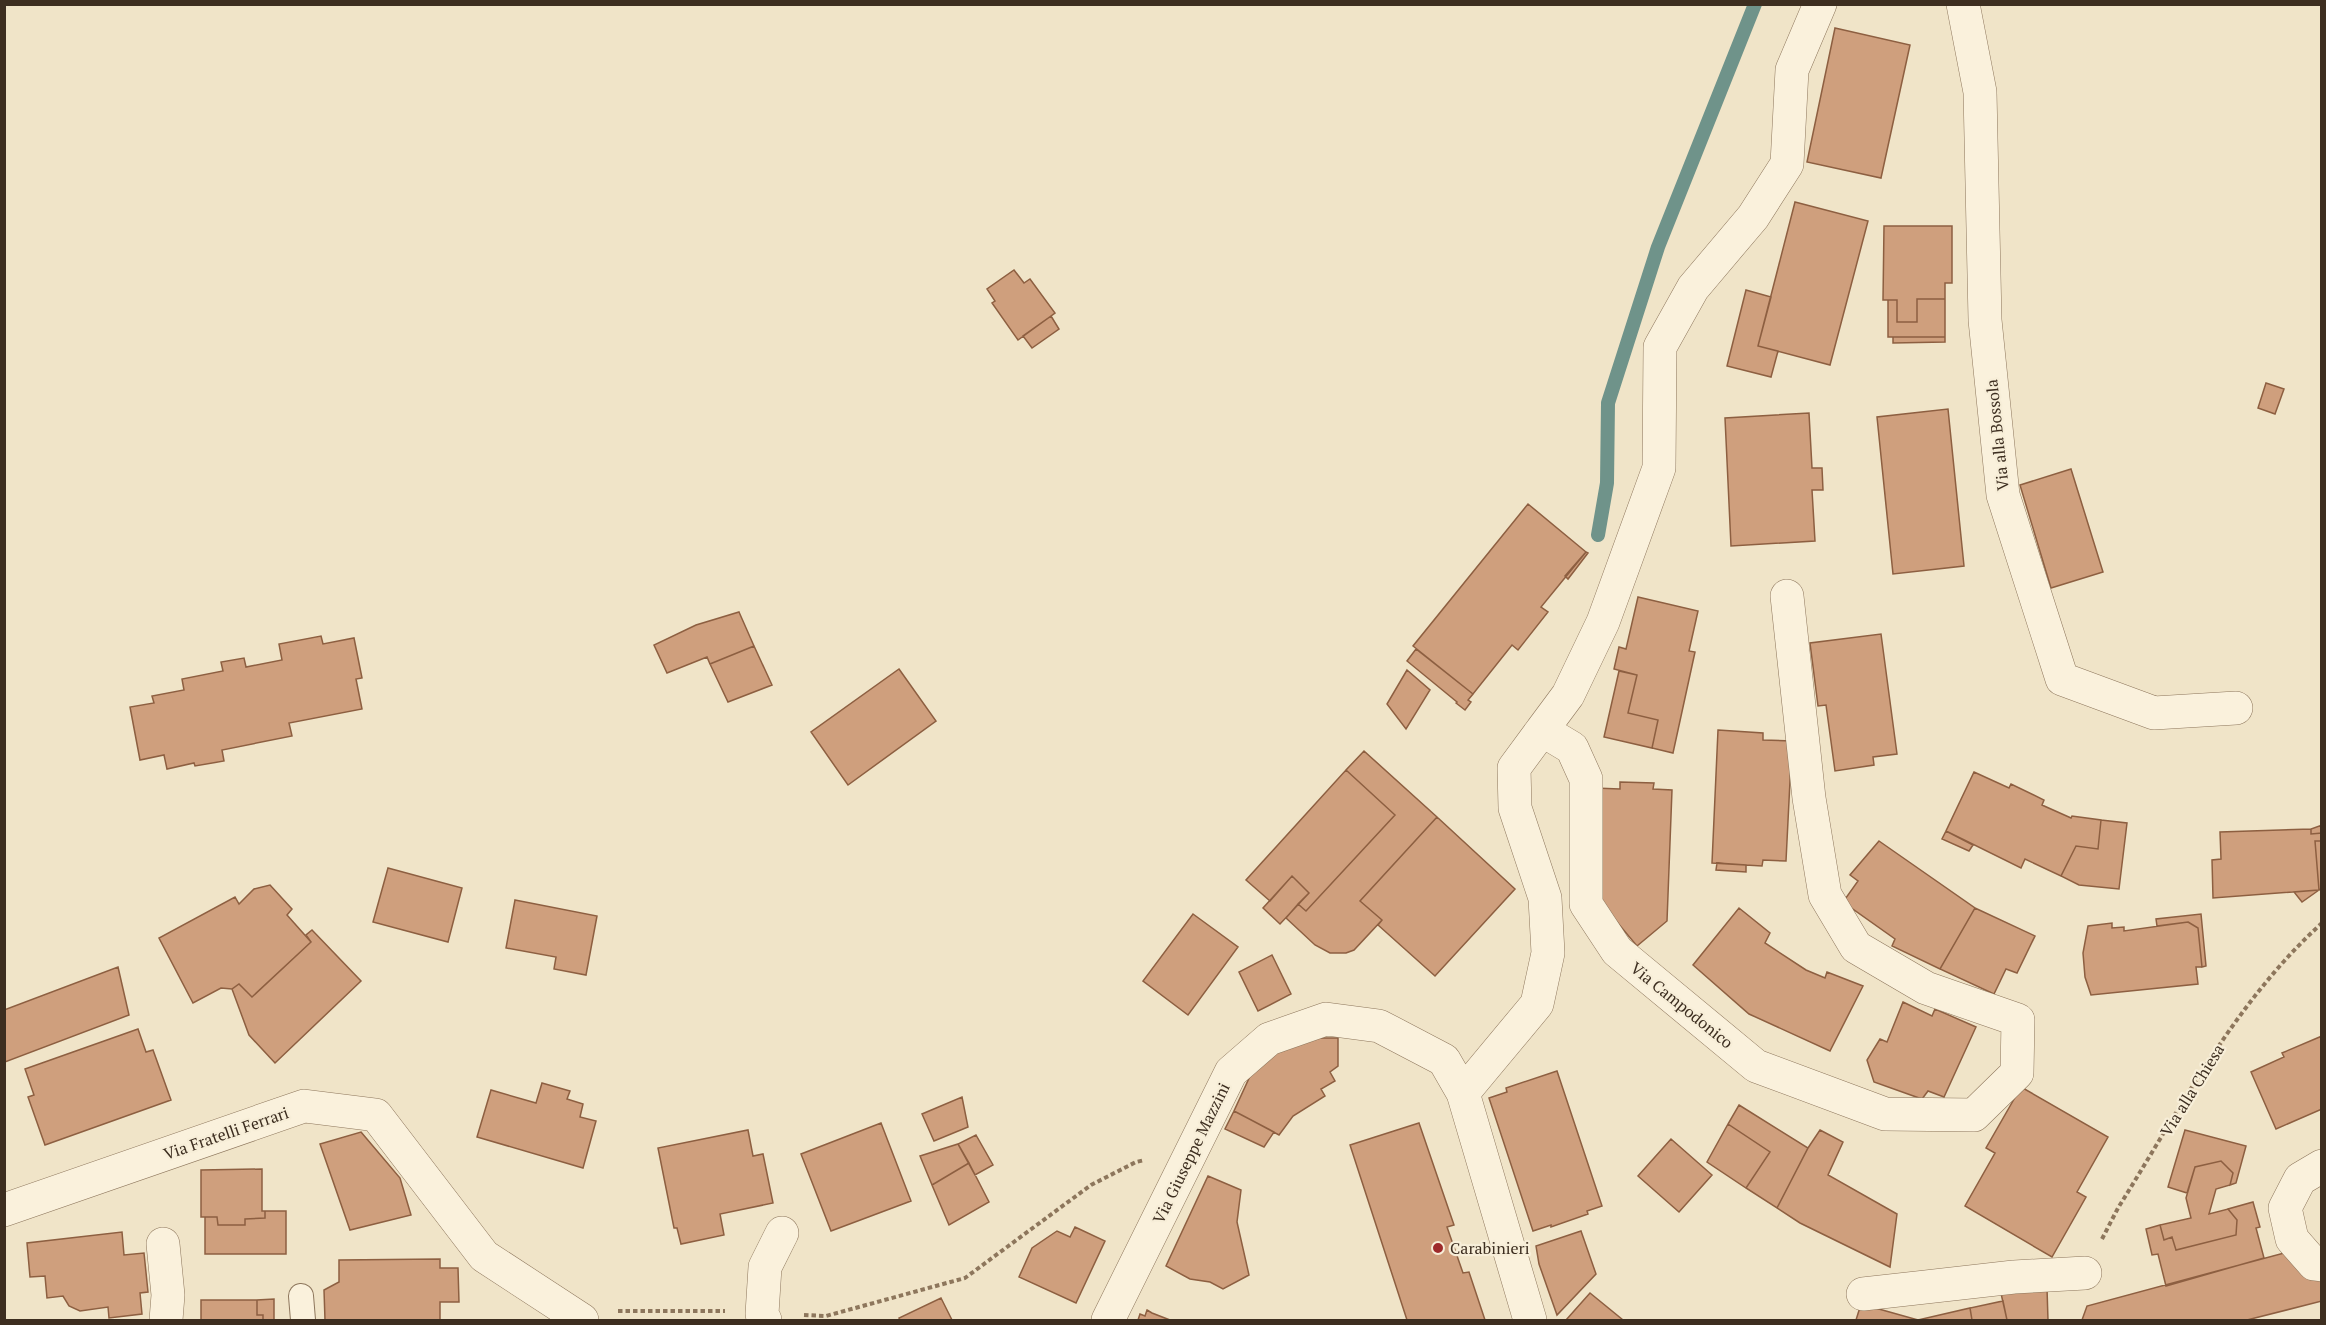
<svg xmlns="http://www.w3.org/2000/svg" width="2326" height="1325" viewBox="0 0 2326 1325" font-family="'PT Serif',serif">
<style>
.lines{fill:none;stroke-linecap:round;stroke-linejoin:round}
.stream{stroke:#6f938a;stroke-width:14}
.building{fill:#cf9f7d;stroke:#8d5f41;stroke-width:1.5}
.lane-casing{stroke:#8d765c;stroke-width:26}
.street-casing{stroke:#8d765c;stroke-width:34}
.path{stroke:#8d765c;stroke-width:4;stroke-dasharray:4.5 3;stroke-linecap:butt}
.lane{stroke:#faf1dc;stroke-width:24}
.street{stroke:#faf1dc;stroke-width:33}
.poi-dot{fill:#9e2a2b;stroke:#f7eed8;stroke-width:2}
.labels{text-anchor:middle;stroke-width:4.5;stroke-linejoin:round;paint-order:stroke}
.street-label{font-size:16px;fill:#3d2e20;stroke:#f7eed8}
.poi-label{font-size:16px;fill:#3d2e20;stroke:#f7eed8;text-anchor:start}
</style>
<rect width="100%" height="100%" fill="#f0e4c8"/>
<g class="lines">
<path class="stream" d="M1598,535L1607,483L1608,403L1658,247L1755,4"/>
</g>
<path class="building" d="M1835,28L1910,45L1881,178L1807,162Z
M1795,202L1868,221L1830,365L1758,346Z
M1884,226H1952V283H1945V299H1917V322H1897V300H1883Z
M1014,270L1024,283L1030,279L1055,313L1018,340L992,303L995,301L987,289Z
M1746,290L1771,297L1758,346L1778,351L1771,377L1727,366Z
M1917,299H1945V337H1888V300H1897V322H1917Z
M1051,316L1059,329L1032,348L1023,336Z
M1893,337H1945V342L1893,343Z
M2266,383L2284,389L2275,414L2258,408Z
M1948,409L1964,566L1893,574L1877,417Z
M1809,413L1812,468H1822L1823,490H1812L1815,541L1731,546L1725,418Z
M2071,469L2103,572L2051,588L2020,485Z
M1528,504L1586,552L1541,607L1548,612L1518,650L1512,645L1473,694L1413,646Z
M1586,552L1588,553L1568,579L1565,576Z
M1638,597L1698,611L1689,651L1695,652L1673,753L1652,748L1658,720L1628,713L1637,675L1614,669L1619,647L1626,649Z
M739,612L754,646L710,664L707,657L667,673L654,645L696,625Z
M1881,634L1897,754L1873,757L1874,765L1835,771L1826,705L1818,706L1810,643Z
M321,636L323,644L354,638L362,678L356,679L362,709L289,723L292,736L222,750L224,761L195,766L194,763L167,769L164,755L140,760L130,707L154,703L152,696L184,690L182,679L223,671L221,662L244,658L246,667L282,660L279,644Z
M754,646L772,685L728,702L710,664Z
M1416,649L1473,694L1468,700L1471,702L1465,710L1456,703L1457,702L1407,661Z
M899,669L936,721L848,785L811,732Z
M1407,670L1430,690L1406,729L1387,704Z
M1619,671L1637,675L1628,713L1658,720L1652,748L1604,737Z
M1718,730L1763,733V740L1792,741L1786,861L1763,860L1762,866L1712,863Z
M1364,751L1437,817L1360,901L1382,920L1354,950L1346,953H1330L1315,945L1286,918L1298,904L1306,911L1395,815L1346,770Z
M1346,770L1395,815L1306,911L1298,904L1309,893L1292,876L1270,901L1246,880Z
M1974,772L2009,788L2011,784L2044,800L2042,805L2071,818L2072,816L2101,820L2098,849L2076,846L2061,876L2025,859L2021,868L1946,831Z
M1620,782L1654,783L1653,789L1672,790L1667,921L1637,946L1601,903L1595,788L1620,789Z
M1437,817L1515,889L1435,976L1378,925L1382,920L1360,901Z
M2101,820L2127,823L2119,889L2079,885L2061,876L2076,846L2098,849Z
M2322,825V833L2311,834V829Z
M2311,829V834L2322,833V841H2315L2319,890L2213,898L2212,860L2221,859L2220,832Z
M1946,831L1973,845L1969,851L1942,839Z
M1879,841L1975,908L1940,969L1892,946L1895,939L1843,902L1858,881L1850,875Z
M2315,841H2322V888L2319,890Z
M1717,863L1746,865V872L1716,870Z
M388,868L462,888L448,942L373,922Z
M1292,876L1309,893L1280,924L1263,908Z
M270,885L292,909L287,915L311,942L252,997L239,984L232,989L221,988L193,1003L159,938L235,897L239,904L254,889Z
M2319,890L2302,902L2294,892Z
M515,900L597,916L586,975L554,969L556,957L506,948Z
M1739,908L1770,933L1765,943L1806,970L1825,978L1827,972L1863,986L1830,1051L1749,1014L1693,965Z
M1975,908L2035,936L2017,973L2006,969L1994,994L1940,969Z
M1193,914L1238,947L1188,1015L1143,981Z
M2201,914L2206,966L2202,967L2198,928L2188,922L2157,926L2156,919Z
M2188,922L2198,928L2202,967H2196L2198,984L2091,995L2085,977L2083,953L2088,926L2112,923V928L2124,927V931Z
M312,930L361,981L275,1063L249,1035L232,989L239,984L252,997L311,942L306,935Z
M1272,955L1291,994L1258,1011L1239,972Z
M118,967L129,1015L5,1062L4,1010Z
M1903,1002L1932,1016L1935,1009L1976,1027L1944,1097L1928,1091L1922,1099L1874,1082L1867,1060L1880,1039L1887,1042Z
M138,1029L146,1052L153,1050L171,1100L45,1145L28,1097L34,1095L25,1069Z
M2322,1036V1109L2276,1129L2251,1072L2284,1057L2282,1053Z
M1312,1038H1338V1066L1330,1072L1335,1081L1321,1089L1325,1096L1293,1116L1279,1135L1234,1111L1251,1074L1270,1051Z
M1557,1071L1602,1206L1587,1211L1588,1214L1551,1227V1225L1533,1231L1489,1098L1507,1092L1506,1088Z
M542,1083L570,1091L567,1099L583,1104L580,1117L596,1121L583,1168L477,1137L491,1090L536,1103Z
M2021,1087L2108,1137L2077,1192L2086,1197L2052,1257L1965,1206L1995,1153L1986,1148Z
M962,1097L968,1127L934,1141L922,1114Z
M1739,1105L1808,1148L1777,1208L1746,1188L1770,1152L1728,1124Z
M1234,1111L1274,1132L1264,1147L1225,1129Z
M881,1123L911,1201L831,1231L801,1154Z
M1419,1123L1454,1225L1447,1227L1463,1273L1469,1272L1485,1320H1407L1350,1145Z
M1728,1124L1770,1152L1746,1188L1707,1162Z
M748,1130L753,1156L763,1154L773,1203L720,1214L724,1235L681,1244L677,1228H674L658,1148Z
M1820,1130L1843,1142L1828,1175L1897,1214L1890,1267L1800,1223L1777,1208L1808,1148Z
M2185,1130L2246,1146L2236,1183L2230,1185L2233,1173L2221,1161L2195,1167L2187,1193L2168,1187Z
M361,1132L400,1178L411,1215L350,1230L320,1144Z
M976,1135L993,1165L975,1175L958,1144Z
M1671,1139L1712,1175L1679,1212L1638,1176Z
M958,1144L969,1163L932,1185L920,1156Z
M2221,1161L2233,1173L2230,1185L2216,1189L2209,1214L2228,1209L2237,1220L2236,1235L2176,1250L2172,1237L2164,1240L2160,1225L2191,1218L2186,1198L2195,1167Z
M969,1163L989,1202L949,1225L932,1185Z
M262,1169V1211H265V1218L245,1219V1225H218L217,1217H201V1170Z
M1208,1176L1241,1190L1237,1222L1249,1275L1223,1289L1210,1282L1190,1279L1166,1266Z
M2253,1202L2260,1227L2256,1228L2264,1258L2166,1286L2158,1254L2152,1255L2146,1229L2160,1225L2164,1240L2172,1237L2176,1250L2236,1235L2237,1220L2228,1209Z
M265,1211H286V1254H205V1217H217L218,1225H245V1219L265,1218Z
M1075,1227L1105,1241L1076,1303L1019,1277L1032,1248L1057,1231L1070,1237Z
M1581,1231L1596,1274L1557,1315L1539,1264L1536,1246Z
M122,1232L124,1255L144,1253L148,1292L140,1293L142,1314L109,1318L108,1307L80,1311L69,1306L63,1296L47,1298L45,1276L30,1277L27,1243Z
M2284,1253L2322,1273V1301L2247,1320H2082L2087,1306Z
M440,1259V1268H458L459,1302H440V1320H325L324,1290L339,1282V1260Z
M2047,1288L2048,1320H2007L2000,1289Z
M1590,1293L1623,1320H1566Z
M941,1298L952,1320H900L899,1318Z
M274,1299V1320H263V1315H257V1300Z
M201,1300H257V1315H263V1320H201Z
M2003,1301L2007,1320H1972L1970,1308Z
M1861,1304L1918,1320L1970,1308L1972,1320H1856Z
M1147,1310L1152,1313L1170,1320H1138L1140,1314L1145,1316Z"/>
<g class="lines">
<defs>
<path id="lane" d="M301,1296L303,1320"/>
<path id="street" d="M1963,4L1980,92L1985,320L2003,495L2062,679L2154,713L2236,708
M1542,730L1568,695L1603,622L1659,468L1660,347L1693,288L1753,217L1787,164L1792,70L1820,4
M1463,1093L1537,1004L1548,953L1545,898L1515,808L1514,768L1542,730L1572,748L1586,779V904L1617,951L1756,1066L1885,1114L1974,1115L2017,1073L2018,1020L1926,988L1856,947L1825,895L1809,798L1787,596
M2322,1166L2300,1179L2285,1208L2292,1239L2314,1264L2322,1265
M4,1210L304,1106L376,1115L484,1256L582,1320
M163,1244L168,1295L166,1320
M1863,1294L2014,1277L2085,1273
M765,1320L762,1314L765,1267L782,1233
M1108,1320L1231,1072L1269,1039L1326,1019L1379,1026L1444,1060L1463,1093L1530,1320"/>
</defs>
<use href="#lane" class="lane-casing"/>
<use href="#street" class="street-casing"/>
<path class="path" d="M2102,1239L2118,1208C2180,1109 2235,1002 2322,923
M618,1311H725
M804,1315L826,1316L965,1278L1091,1185L1136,1162L1145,1160"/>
<use href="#lane" class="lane"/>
<use href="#street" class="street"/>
</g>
<circle class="poi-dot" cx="1438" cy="1248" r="6"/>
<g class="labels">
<g class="street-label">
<text transform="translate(1997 435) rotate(-96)" y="6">Via alla Bossola</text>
<text transform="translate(1682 1005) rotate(39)" y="6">Via Campodonico</text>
<text transform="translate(2192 1090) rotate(-58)" y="6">Via alla Chiesa</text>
<text transform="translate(226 1133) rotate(-19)" y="6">Via Fratelli Ferrari</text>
<text transform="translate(1191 1153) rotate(-64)" y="6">Via Giuseppe Mazzini</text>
</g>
<g class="poi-label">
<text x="1450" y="1254">Carabinieri</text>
</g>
</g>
<rect width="2326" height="1325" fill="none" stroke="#3d2e20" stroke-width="12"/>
</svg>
